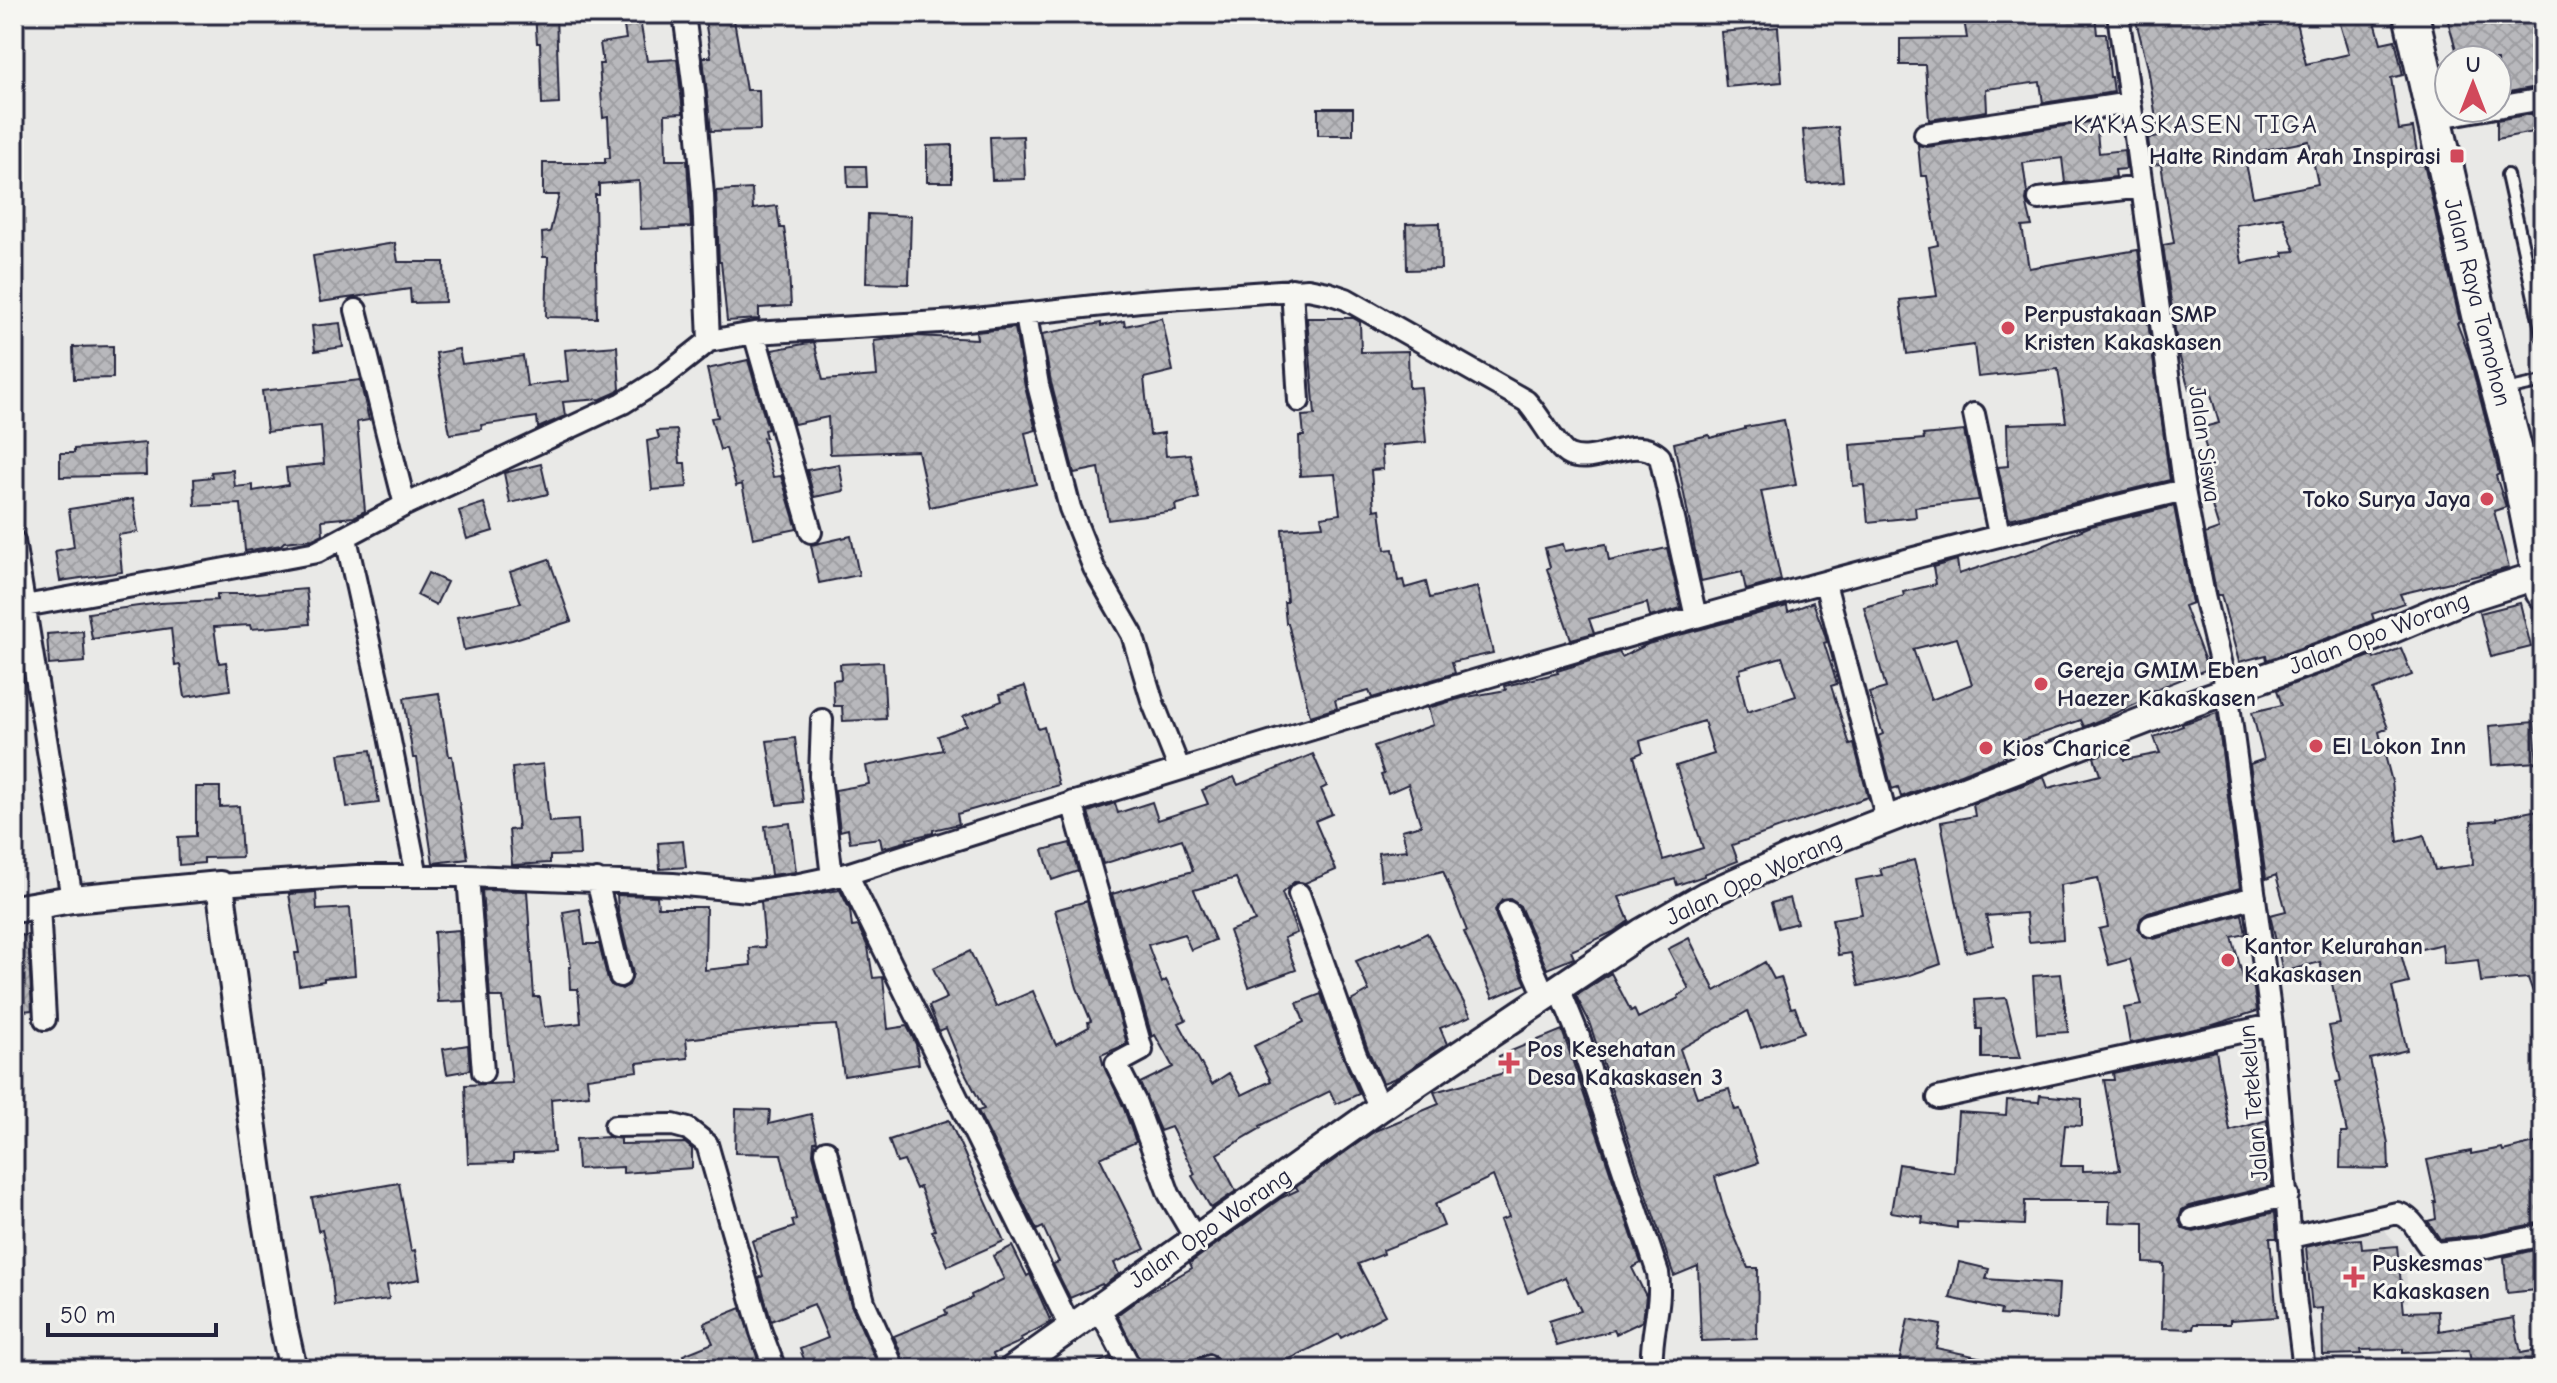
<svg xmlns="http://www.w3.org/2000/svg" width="2557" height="1383" viewBox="0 0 2557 1383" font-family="'Comic Neue',sans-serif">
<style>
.built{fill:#dadada}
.building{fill:url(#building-cross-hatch);stroke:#22223b;stroke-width:2;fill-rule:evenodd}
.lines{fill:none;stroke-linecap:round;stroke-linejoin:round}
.service-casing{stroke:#22223b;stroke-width:16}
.minor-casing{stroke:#22223b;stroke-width:26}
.tertiary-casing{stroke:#22223b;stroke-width:32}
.trunk-casing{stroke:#22223b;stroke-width:40}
.service{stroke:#f6f6f2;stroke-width:10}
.minor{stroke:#f6f6f2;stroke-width:20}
.tertiary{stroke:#f6f6f2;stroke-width:26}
.trunk{stroke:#f6f6f2;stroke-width:34}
.poi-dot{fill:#d1495b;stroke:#f6f6f2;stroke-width:3}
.labels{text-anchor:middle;stroke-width:6;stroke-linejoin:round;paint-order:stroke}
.poi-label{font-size:24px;font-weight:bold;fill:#22223b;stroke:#f6f6f2;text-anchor:start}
.street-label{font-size:24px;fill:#22223b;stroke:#f6f6f2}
.neighbourhood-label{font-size:26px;letter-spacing:2px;fill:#22223b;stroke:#f6f6f2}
</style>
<defs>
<pattern id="building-cross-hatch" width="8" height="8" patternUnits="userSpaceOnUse" patternTransform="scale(2)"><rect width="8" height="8" fill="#b8b8bc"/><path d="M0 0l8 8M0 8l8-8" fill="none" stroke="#9e9ea2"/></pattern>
</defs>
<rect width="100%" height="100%" fill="#e9e9e7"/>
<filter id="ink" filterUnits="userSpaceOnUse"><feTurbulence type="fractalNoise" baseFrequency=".0125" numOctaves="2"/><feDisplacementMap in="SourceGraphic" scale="16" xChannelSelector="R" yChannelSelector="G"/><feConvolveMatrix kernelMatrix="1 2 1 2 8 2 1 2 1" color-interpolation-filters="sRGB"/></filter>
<g filter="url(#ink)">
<path class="built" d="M2382,1228L2405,1252L2408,1302L2304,1313L2299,1241Z
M16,1338L35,1369H14V1339Z"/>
<path class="building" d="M535,14H556L559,104L542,105L540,43H537Z
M622,14H639L647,61L677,59L683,113L665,114L666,160H687L691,227L641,229L639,181L599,184V195H595L597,318L546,317L548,257H543L542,233L550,232L559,195H543V163H605V158H610L608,117L603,118L599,64H603L600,43L626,39Z
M704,14H733L746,90H759L760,130L711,131L703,57H711Z
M1963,14H2095L2097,34H2106L2110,77H2112L2114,92L2043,103L2040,82L1986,89L1987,111L1929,120L1925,65H1900V39L1967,38Z
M2138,14H2259L2262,26L2295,18L2306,64L2349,54L2337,14H2373L2381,43L2395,40L2403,75L2391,78L2399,130L2413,128L2419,165L2424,164L2460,322L2457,323L2469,355L2496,460L2499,474L2496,476L2506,507L2494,511L2509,568L2400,594L2404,603L2372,614L2374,620L2342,633L2267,660L2266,655L2239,662L2221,595L2217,596L2205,534L2219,529L2200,467L2211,464L2200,428L2219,423L2209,387L2189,389L2178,351L2163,245L2174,243L2161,164L2152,165L2148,139L2159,137L2148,68L2136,21L2139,20ZM2309,141L2318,184L2253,197L2244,154ZM2283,217L2295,251L2283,252L2284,256L2242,263L2236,225Z
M2446,14H2543V86L2497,94V60H2459Z
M1778,27L1782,82L1726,87L1721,32Z
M1318,108H1353V135H1318Z
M2543,112V130L2497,139V120Z
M2096,121L2099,153L2124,150L2126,169L2115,170L2116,177L2065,183L2062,158L2023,163L2027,193L2026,201L2032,226L2022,227L2029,268L2138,250L2170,480L2009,519L1998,467L2008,466L2007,424L2066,422L2058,369L1978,377L1974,345L1907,354L1900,300L1937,296L1929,247L1938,245L1927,176H1921L1918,145L1927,147Z
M1838,127L1843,181L1808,184L1803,130Z
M1023,136L1025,179L992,180L990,137Z
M952,145V182H927V146Z
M847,166H866L867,187H848Z
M752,189L753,209L777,206L780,228H784L788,253L791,306L759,308V319L727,321L721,262H719L716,191Z
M868,214L911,216L909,284L866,283Z
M1440,223L1441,269L1407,270L1406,224Z
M395,243L398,262H444L445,302L411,303L410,289L320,302L313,256Z
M1162,318L1173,371L1144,378L1150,435L1164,433L1166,456L1190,454L1199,498L1175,505L1176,511L1108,520L1099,468L1074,473L1051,382L1042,334L1101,323V326L1124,321L1125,326Z
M1307,318H1353L1360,322L1361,352L1408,351L1409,388L1421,387L1426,442L1381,446L1383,469L1371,470L1374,510L1380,509L1385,550L1393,549L1398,581L1403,580L1405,588L1426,582L1430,598L1477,587L1493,653L1452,662L1455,673L1372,698L1369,691L1335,700L1337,708L1310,716L1288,623H1286L1284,602H1287L1282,529L1323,526L1321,517L1340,514L1335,474L1300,476L1299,436H1304L1302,416L1315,415Z
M340,323L343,347L315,351L312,326Z
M1015,328L1025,387L1036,430L1025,433L1036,484L930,507L918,451L830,454L828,417L794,424L772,350L814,342L823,380L877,376L874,341L915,336L977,339L976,332Z
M113,346V378L74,379L73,347Z
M617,346L620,389L617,392L601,399L563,402L565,416L538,428L537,417L481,425L482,429L450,434L436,353L459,349L462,364L523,356L527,386L568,381L565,350Z
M748,360L768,429L764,430L766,437L763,438L773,477L781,476L797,529L753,538L742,484L736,486L726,448L720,450L711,418L718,417L707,369Z
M360,380L369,420L357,422L365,511L354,517L322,520L323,534L313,539L284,542L281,545L245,551L241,504L195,506L194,479L212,477L211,472L233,470L235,487L253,485V491L288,485L286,468L324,464L321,426L267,432L262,391Z
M1784,420L1796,485L1761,491L1781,580L1746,590L1742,572L1701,581L1674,443L1709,435L1710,438L1745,429V427Z
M677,430L680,463H685L687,487L652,490L647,441L659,438L657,431Z
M1964,431L1979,500L1915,507L1916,517L1868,522L1864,485L1853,486L1850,445L1924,439L1923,435Z
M145,443L146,475L60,477V453H74V449Z
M541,464L548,494L510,503L504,473Z
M839,464L844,491L814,497L807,470Z
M133,499L138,532L118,535L122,572L60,581L55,551L74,547L69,509Z
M484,503L493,531L467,539L459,511Z
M2174,506L2192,603L2184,606L2208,669L2149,692L2152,697L2084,727L2081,720L2002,747L2005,757L1906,795L1901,797L1898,787L1892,789L1878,736L1883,734L1869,693L1886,688L1864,607L1904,596L1903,592L1936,584L1933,567L1957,560L1959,574L2038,548L2091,526ZM1957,638L1972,684L1931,700L1913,649Z
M851,536L859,575L819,583L811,545Z
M1563,544L1565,551L1606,544L1609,561L1667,548L1681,608L1650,617L1647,603L1589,619L1594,633L1571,639L1547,569L1550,567L1545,548Z
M549,559L571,621L512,640L464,650L457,617L521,603L510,572Z
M428,573L447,582L436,605L417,595Z
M306,589L310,624L251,629L250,625L214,627L219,663L226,662L230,690L185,697L180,665L175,666L171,628L92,639L88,613L160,603L217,600V594H244Z
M1813,602L1824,632L1827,642L1824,643L1837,684L1831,686L1850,745L1854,744L1868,797L1732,845L1738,861L1704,874V876L1677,885L1675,879L1619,897L1629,921L1613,932L1571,951L1574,958L1547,969L1520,906L1510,899L1502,900L1495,910L1496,916L1526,984L1493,998L1464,932L1467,931L1443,871L1414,878L1381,880L1378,853L1407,850L1402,830L1421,825L1408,784L1388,793L1381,775L1384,774L1374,746L1433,725L1428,708L1462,698L1506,690L1505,686L1558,673L1557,671L1619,652L1622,657L1648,644L1683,634L1787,606L1788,612ZM1782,657L1796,696L1747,712L1738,674L1741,673L1740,669ZM1704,721L1714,754L1676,766L1703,848L1663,860L1634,756L1643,752L1640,741Z
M2520,603L2531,647L2491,657L2480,613Z
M83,631L85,662L49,665L47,634Z
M2401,648L2412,675L2373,690L2388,728L2379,732L2392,782L2398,842L2424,835L2435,870L2473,865L2471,822L2497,820V818L2543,809V1011L2540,1012L2528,978L2481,982L2478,960L2444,964L2442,944L2401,954L2409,983L2392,987L2407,1050L2370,1059L2388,1143L2389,1169L2340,1168L2341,1133H2347L2336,1082L2341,1081L2329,1026L2340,1024L2330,973L2323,974L2320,962L2283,972L2270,915L2286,911L2276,875L2266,879L2250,764L2264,759L2252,712L2282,705L2277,690L2373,655L2374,659Z
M883,662L886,719L843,721L842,706H834L833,680L841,679L840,664Z
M1025,686L1038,729L1044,727L1059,785L957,814L959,824L933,830V833L907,839L908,841L894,845L882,848L880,838L850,842L848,829L840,831L835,790L869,784L866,766L943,750L938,736L967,725L963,716L1002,701L1000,694Z
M439,693L449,756H452L468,859L433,863L417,758H413L404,698Z
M2217,713L2240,888L2148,913L2141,918L2138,929L2143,936L2154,939L2242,914L2246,934L2232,937L2243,977L2252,974L2257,1011L2213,1025L2130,1043L2124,1008L2142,1005L2130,959L2109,965L2099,929L2108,927L2098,878L2060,885L2063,939L2029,942L2026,913L1986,916L1993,945L1966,952L1941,822L1975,816L1973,804L2044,777L2048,788L2100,775L2094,757L2120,747L2124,760L2160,753L2154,737L2183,726L2182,724Z
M2534,722L2537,762L2492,765L2489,726Z
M795,738L803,802L777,805L767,741Z
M371,750L379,803L347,807L339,754Z
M1313,754L1327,786L1321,789L1332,814L1315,821L1336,870L1305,883L1294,882L1282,893L1297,933L1284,938L1296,970L1249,987L1229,931L1255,921L1236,878L1194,890L1215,940L1191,950L1184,934L1148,945L1162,983L1166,980L1186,1020L1179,1023L1212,1084L1229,1073L1242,1095L1271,1081L1254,1046L1304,1022L1297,1003L1321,994L1344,1059L1359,1094L1336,1104L1330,1091L1260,1126L1261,1128L1217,1154L1236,1191L1211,1208L1192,1176L1195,1174L1171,1127L1160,1131L1140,1083L1173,1067L1155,1035L1152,1037L1112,894L1193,871L1182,839L1103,864L1088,812L1115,803L1118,813L1152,802L1158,820L1208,804L1202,790L1234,777L1238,785Z
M543,764L549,822L578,820L580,855L550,856V863L512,865L509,830L518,829L512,768Z
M196,787H220V807L239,806L242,857L204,858V863L179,865L178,837L196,836Z
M790,823L796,872L771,875L765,826Z
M683,841L686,867L660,869L658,843Z
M1070,843L1078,871L1052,880L1043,850Z
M1914,860L1941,964L1910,975L1859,986L1851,953L1838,955L1832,919L1862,914L1856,880L1882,875L1880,869Z
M482,890L527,891L534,997H540L544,1027L581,1023L578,989H570L569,967H571L563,912L580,909L585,944H599L608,980L611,985L622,989L629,985L633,974L618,910L617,895L657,896L658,907H706L705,970L751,965L749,948L765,947L761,902L840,890L850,910L852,927L858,926L868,947L873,978L883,977L888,1029L907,1026L916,1044L919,1064L844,1076L836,1025L781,1028L686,1039L688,1058L637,1063L638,1071L587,1078L589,1095L551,1099L554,1152L513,1154V1162L468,1163L465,1085L512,1083L503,997H490Z
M316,892L317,910L350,908L355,975L324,978V981L299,985L295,953H299L289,894Z
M1790,898L1797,923L1778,928L1771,903Z
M1087,901L1127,1044L1101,1055L1103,1064L1123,1106L1136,1142L1100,1158L1145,1249L1114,1263L1119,1274L1103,1286L1102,1284L1070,1298L1053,1264L1059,1262L1043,1227L1037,1230L978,1111L984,1109L963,1069L946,1028L939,1031L929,1006L947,998L933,968L970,951L996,1007L1033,991L1056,1045L1089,1027L1088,1022L1091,1021L1077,988L1055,910Z
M459,930L464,1001L438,1002L434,932Z
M1427,933L1471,1016L1440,1028L1447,1044L1398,1077L1383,1083L1368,1050L1351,1001L1369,991L1356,961L1401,942L1403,945Z
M28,935L32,1010L14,1012V936Z
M1689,938L1715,991L1765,962L1774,979L1781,977L1791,1008L1795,1007L1804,1032L1761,1047L1748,1011L1680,1049L1697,1097L1729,1089L1735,1110L1740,1109L1758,1163L1715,1177L1726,1216L1748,1268H1758L1757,1339L1701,1341L1698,1266L1674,1276L1588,1019L1576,996L1611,973L1631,1011L1634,1009L1638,1018L1679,998L1678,996L1689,989L1668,949Z
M2061,974L2068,1032L2037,1034L2033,976Z
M2006,998L2021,1058H1982V1029H1977L1975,1000Z
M1562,1030L1641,1263L1632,1268L1646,1296L1643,1321L1616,1334L1614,1330L1557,1346L1549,1321L1581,1311L1565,1277L1528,1293L1500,1220L1509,1217L1493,1176L1435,1204L1444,1226L1383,1250L1384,1254L1358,1264L1385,1315L1341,1338L1339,1334L1288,1360L1292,1369H1211L1217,1361L1214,1355L1209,1353L1188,1362L1183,1369H1144L1117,1315L1143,1296L1192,1268L1190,1263L1281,1198L1298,1190L1296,1187L1375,1131L1439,1104L1434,1092L1504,1073L1499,1056Z
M468,1045L470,1070L447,1074L443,1049Z
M2216,1051L2230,1131L2267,1120L2272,1186L2189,1206L2182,1210L2179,1221L2183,1229L2194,1232L2275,1212L2277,1238H2270L2277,1317L2230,1320V1324H2194L2193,1329L2162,1328L2164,1264L2144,1263V1223L2109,1222L2110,1201H2025L2024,1225L1957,1222V1228L1922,1223L1923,1217L1891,1212L1899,1164L1954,1173L1958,1112L2006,1115L2007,1100L2039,1102L2040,1095L2082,1099V1126L2065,1125L2061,1166H2083V1171L2120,1170L2104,1080H2114L2113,1073Z
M736,1109L770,1110L769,1124L811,1114L817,1141L814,1142L813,1154L851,1305L880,1369H808L800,1349L828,1338L814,1304L771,1321L759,1278L763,1276L752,1241L794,1227L792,1220L796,1219L781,1154L735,1153Z
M949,1120L1004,1241L948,1266L932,1231L935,1230L920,1187L916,1189L904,1161L897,1163L889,1140Z
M609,1137L621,1139V1144L685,1143L692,1149V1168L623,1173V1167L578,1169L576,1139Z
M2543,1141V1222L2475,1236L2440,1239L2428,1221L2436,1219L2434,1202H2436L2427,1160L2471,1151V1154L2502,1148L2503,1151Z
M399,1183L411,1251L415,1250L420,1279L387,1285L389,1299L335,1306L330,1265L322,1230L318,1231L312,1198Z
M2361,1239L2362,1249L2397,1246L2404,1312L2438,1311L2439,1331L2514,1318L2521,1353L2543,1349V1369H2472L2469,1350L2403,1353V1349L2361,1350L2362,1354L2323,1355L2322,1308L2312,1309L2306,1247L2331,1241Z
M1012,1246L1027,1276L1030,1274L1051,1322L1021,1338L1022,1341L993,1354L995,1358L971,1369H907L894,1336L947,1314L945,1310L972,1298L971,1295L1004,1279L993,1256Z
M2543,1248V1279L2534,1281L2535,1290L2507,1293L2504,1257Z
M1959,1262L1989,1269L1986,1279L2059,1284L2057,1319L2000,1315L2001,1310L1950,1298Z
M741,1308L761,1369H689L683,1355L713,1343L704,1323Z
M1908,1319L1941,1325L1936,1348L1997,1361L1996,1369H1930L1899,1363Z
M1110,1357L1116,1369H1084Z"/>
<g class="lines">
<defs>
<path id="service" d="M2507,175L2543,338
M2506,390L2543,382
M1191,1369L1209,1361"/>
<path id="minor" d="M684,14L694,90L703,195L709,341
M2118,14L2184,490L2204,596L2227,690L2272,1025L2294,1289L2304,1369
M2497,107L2543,99
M2434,118L2490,108
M1925,134L2130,103
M2039,199L2142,187
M1292,289L1299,401
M356,310L405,505
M1026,315L1038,385L1070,508L1094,568L1132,634L1153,703L1179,768
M754,333L811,532
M1974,414L1999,534
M346,538L381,696L417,876
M14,541L72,899
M1825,583L1887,820
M14,608L317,552L405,505L623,403L661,379L709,341L754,333L957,321L1140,301L1308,289L1328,293L1346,299L1526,401C1539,414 1557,450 1569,455C1598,467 1634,432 1660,457L1696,617
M822,720L820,776L832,877
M1072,802L1142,1050L1116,1064L1135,1101L1169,1194L1195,1238
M468,876L483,1072
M597,880L620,976
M220,885L357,876H468L673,884L749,891L795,885L847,874
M1299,894L1356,1055L1380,1108
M39,905L45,1019
M1508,912L1545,996
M2151,926L2255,897
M1559,988L1579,1037L1658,1273C1663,1306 1649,1336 1652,1369
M1938,1098L2272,1025
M615,1126L673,1125L688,1129L707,1144L761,1332L775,1369
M826,1151L864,1302L894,1369
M2192,1219L2288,1195
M2291,1237L2397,1213C2417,1218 2420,1240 2435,1253L2477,1249L2543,1235
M1099,1308L1131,1369
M1070,1327L847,874C1289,733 1733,598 2184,490"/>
<path id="tertiary" d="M14,909L72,899L220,885L264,1209L283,1324L293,1369
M1013,1369L1380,1108L1642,932L1706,895L1793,856L2156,716L2348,648L2467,598L2539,575"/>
<path id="trunk" d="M2411,14L2479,315L2516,455L2543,591"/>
</defs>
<use href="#service" class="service-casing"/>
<use href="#minor" class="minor-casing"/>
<use href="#tertiary" class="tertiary-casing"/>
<use href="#trunk" class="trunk-casing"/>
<use href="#service" class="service"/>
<use href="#minor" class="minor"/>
<use href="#tertiary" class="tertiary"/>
<use href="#trunk" class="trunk"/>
</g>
</g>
<g class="poi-dot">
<rect x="2449" y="148" width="16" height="16" rx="4"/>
<circle cx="2008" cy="328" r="8"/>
<circle cx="2487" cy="499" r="8"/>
<circle cx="2041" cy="684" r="8"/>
<circle cx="2316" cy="746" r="8"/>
<circle cx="1986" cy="748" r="8"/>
<circle cx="2228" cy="960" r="8"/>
<path d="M1505 1051h8v8h8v8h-8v8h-8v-8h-8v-8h8z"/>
<path d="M2350 1265h8v8h8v8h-8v8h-8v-8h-8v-8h8z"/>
</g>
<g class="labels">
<g class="poi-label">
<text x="2441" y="164" text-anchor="end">Halte Rindam Arah Inspirasi</text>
<text x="2024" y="322">Perpustakaan SMP<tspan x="2024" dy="28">Kristen Kakaskasen</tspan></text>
<text x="2471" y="507" text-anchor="end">Toko Surya Jaya</text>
<text x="2057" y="678">Gereja GMIM Eben<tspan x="2057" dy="28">Haezer Kakaskasen</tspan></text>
<text x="2332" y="754">El Lokon Inn</text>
<text x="2002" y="756">Kios Charice</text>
<text x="2244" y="954">Kantor Kelurahan<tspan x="2244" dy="28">Kakaskasen</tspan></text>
<text x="1527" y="1057">Pos Kesehatan<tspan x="1527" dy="28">Desa Kakaskasen 3</tspan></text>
<text x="2372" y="1271">Puskesmas<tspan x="2372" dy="28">Kakaskasen</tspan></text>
</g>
<g class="street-label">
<text transform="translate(2478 302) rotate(76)" y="8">Jalan Raya Tomohon</text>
<text transform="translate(2205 444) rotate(82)" y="8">Jalan Siswa</text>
<text transform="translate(2379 633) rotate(-21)" y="8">Jalan Opo Worang</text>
<text transform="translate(1754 878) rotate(-25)" y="8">Jalan Opo Worang</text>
<text transform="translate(2253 1103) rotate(-95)" y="8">Jalan Tetekelun</text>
<text transform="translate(1210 1228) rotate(-35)" y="8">Jalan Opo Worang</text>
</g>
<g class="neighbourhood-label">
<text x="2196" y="133">KAKASKASEN TIGA</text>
</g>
</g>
<rect width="2557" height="1383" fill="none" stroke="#f6f6f2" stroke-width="48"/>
<rect x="24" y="24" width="2509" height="1335" fill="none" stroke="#22223b" stroke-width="3" filter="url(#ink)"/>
<g transform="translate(2473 84)"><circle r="38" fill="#f6f6f2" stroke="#a1a1a9" stroke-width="2"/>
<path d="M0-6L14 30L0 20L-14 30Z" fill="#d1495b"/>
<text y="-12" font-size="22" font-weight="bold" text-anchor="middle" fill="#22223b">U</text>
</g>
<path d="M48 1323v12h168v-12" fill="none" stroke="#22223b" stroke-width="4"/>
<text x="60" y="1323" font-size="24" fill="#22223b" stroke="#f6f6f2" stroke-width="6" paint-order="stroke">50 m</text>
</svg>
